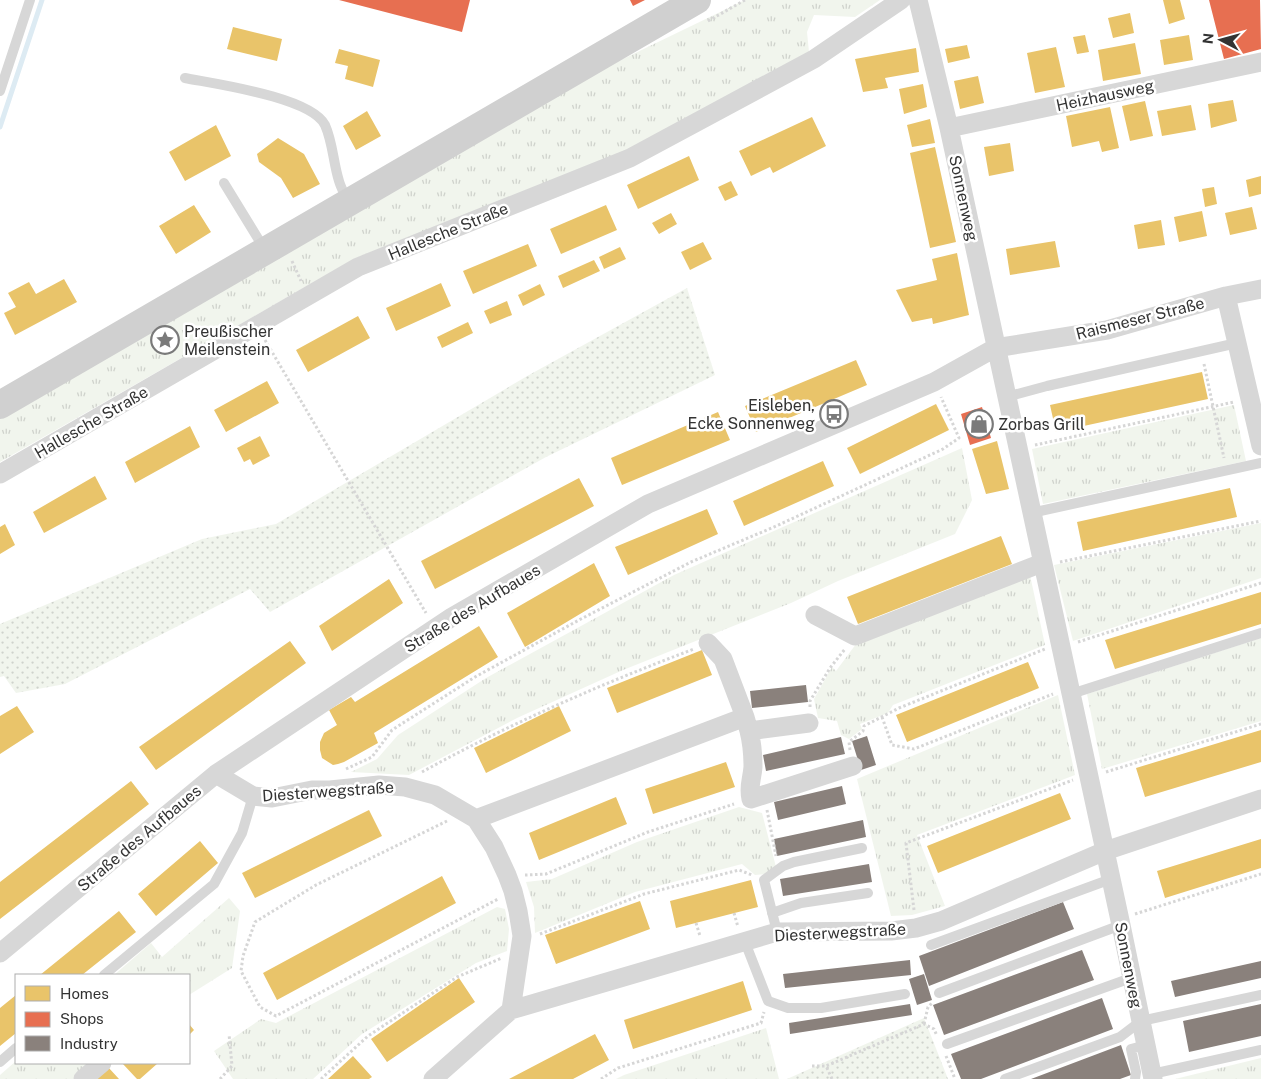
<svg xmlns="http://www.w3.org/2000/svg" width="1261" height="1079" viewBox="0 0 1261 1079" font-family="'Public Sans',sans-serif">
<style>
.grass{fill:url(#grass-tufts)}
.garden{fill:url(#garden-dots)}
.homes{fill:#e9c46a}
.shops{fill:#e76f51}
.industry{fill:#8a817c}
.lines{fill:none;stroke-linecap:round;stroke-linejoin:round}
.stream{stroke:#ddebf3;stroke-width:5}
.path{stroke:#d6d6d6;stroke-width:3;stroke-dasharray:2.5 2.5;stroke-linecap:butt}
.lane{stroke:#d7d7d7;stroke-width:10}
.street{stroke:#d7d7d7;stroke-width:19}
.secondary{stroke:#d0d0d0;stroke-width:28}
.labels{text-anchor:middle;stroke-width:5;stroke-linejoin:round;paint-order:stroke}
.street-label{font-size:16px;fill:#333;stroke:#fff}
.poi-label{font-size:16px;fill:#333;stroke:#fff;text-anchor:start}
</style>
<defs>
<pattern id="grass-tufts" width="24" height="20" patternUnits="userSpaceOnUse" patternTransform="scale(1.25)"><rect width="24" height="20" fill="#f1f5ed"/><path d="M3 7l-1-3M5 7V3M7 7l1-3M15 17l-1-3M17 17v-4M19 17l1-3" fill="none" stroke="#cfd2cc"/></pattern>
<pattern id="garden-dots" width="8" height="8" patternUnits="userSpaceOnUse" patternTransform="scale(1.25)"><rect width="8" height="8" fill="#f1f5ed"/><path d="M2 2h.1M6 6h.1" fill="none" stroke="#cfd2cc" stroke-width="1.8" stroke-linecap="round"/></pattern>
</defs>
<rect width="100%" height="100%" fill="#fff"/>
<path class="grass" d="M745,0H880L855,17L814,15L807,32L809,52L652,140L354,259L0,462V416L594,73Z
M1234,405L1246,461L1043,504L1032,449Z
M962,448L972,500L955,534L838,581L791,603L623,670L517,718L409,775L351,772L377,759L398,735L486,678L674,575Z
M1261,523V578L1073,641L1054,565Z
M1030,575L1045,645L893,705L888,713L860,724L862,729L849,739L841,735L837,721L818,718L814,699L832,667L836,671L859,640Z
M1261,638V721L1102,769L1087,694Z
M1058,695L1075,775L917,835L945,906L912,915L891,916L857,779Z
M739,807L762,813L776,867L766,874L755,875L742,864L635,892L535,933L534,907L526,882L552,879L637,842Z
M229,898L240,911L232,968L189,995V975H114L151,943L162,957Z
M497,907L505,909L509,929L507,951L476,963L362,1034L313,1079H233L214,1051L261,1019L276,1023Z
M766,1028L779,1079H616L624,1075Z
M1261,1058V1079H1175Z
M16,1061V1063H92L73,1079H0V1075Z"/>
<path class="garden" d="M687,288L715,375L546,457L270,612L250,589L65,684L16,693L4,676L0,677V624L202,539L276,524L529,375Z
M924,1018L948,1079H787Z"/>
<path class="homes" d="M1163,0H1180L1185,19L1169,24Z
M1130,13L1134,33L1113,38L1108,18Z
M233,27L282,39L277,61L227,49Z
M1085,35L1089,52L1077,54L1073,37Z
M1189,35L1193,60L1164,65L1160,40Z
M1135,43L1141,74L1103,81L1098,50Z
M967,45L970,58L948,63L945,49Z
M1056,47L1065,87L1035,93L1027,53Z
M916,48L919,72L885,78L888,88L863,92L855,59Z
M339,49L380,60L373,87L345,79L348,66L335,63Z
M978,76L984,103L960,109L954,81Z
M923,84L927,107L904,114L899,89Z
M1233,100L1237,121L1211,128L1208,104Z
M1145,101L1153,136L1130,141L1122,106Z
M1191,105L1196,130L1162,136L1157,111Z
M1110,107L1119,148L1102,152L1099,141L1072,147L1066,116Z
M367,111L381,136L356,150L343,126Z
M812,117L826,146L773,173L770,167L751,176L739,151Z
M930,119L935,143L912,147L907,125Z
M216,125L231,156L185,181L169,152Z
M278,138L304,154L320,184L293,198L281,178L259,162L257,154Z
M1010,143L1014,171L989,176L984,147Z
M935,147L956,242L930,248L910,153Z
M689,156L699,180L638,209L627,185Z
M1261,176V194L1249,197L1246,180Z
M731,181L738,195L725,201L718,187Z
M1214,187L1217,204L1205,207L1202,189Z
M194,205L211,232L176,254L159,226Z
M606,205L617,230L561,254L550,229Z
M1252,207L1257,229L1230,235L1225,213Z
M1202,211L1207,236L1179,242L1174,217Z
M671,213L677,224L659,234L652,223Z
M1161,220L1165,245L1138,249L1134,225Z
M1055,241L1060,267L1010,275L1006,249Z
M703,242L712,259L690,270L681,252Z
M528,244L537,266L473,294L463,271Z
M620,247L626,259L604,269L599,257Z
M957,253L969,315L933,324L932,318L912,322L896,290L937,280L932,259Z
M594,260L600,271L563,288L558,276Z
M64,279L77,302L15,335L4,313L16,307L8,293L29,282L36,294Z
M441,283L451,306L396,331L386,308Z
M540,284L545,295L523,306L518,295Z
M507,301L512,315L490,324L484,311Z
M358,316L370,338L308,372L296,350Z
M468,322L473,333L442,348L437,337Z
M856,360L867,385L756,432L745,406Z
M1202,372L1208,399L1056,432L1050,405Z
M267,381L279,403L226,432L214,410Z
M936,404L949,430L860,474L847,448Z
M718,412L730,440L622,485L611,458Z
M190,426L200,447L135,483L125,462Z
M260,436L270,456L253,465L250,459L244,462L237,448Z
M997,441L1009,489L986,494L972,449Z
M823,461L834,486L744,526L733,501Z
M95,476L107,499L44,533L33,512Z
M579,478L594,506L435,589L421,561Z
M1230,488L1237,517L1083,551L1077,522Z
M707,509L718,534L628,575L615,547Z
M5,524L15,545L0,554V527Z
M1001,536L1012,564L858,624L847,597Z
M594,563L610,596L525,647L507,613Z
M389,579L403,603L332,651L319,626Z
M1261,592V624L1115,669L1105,640Z
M479,626L498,657L374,733L378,743L344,762L338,764L333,765L322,758L320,750V742L324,733L337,725L329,710L351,697L355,702Z
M290,641L306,663L156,770L139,747Z
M702,650L712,675L617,713L607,688Z
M1028,662L1039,688L907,742L896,715Z
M17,706L34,732L0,754V716Z
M559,706L571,731L486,773L474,748Z
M1261,730V762L1145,797L1136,768Z
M726,762L735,787L653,814L645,789Z
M131,781L149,804L0,919V882Z
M1060,793L1071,819L938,873L927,846Z
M616,797L627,824L539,860L529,833Z
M369,810L382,836L255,898L242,873Z
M1261,839V868L1165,898L1157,871Z
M200,841L218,863L156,916L138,894Z
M442,876L456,903L277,1000L263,973Z
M751,880L758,907L676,928L670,901Z
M640,901L650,929L556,964L545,935Z
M119,911L136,932L82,975H40Z
M459,978L475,1002L387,1062L371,1039Z
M743,981L752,1010L633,1049L624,1020Z
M16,995V1033L0,1046V1008Z
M189,1024L194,1030L189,1035Z
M595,1034L609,1060L573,1079H509Z
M353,1056L372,1077L369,1079H328Z
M122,1063H158L140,1079H137Z
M108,1067L119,1079H95Z"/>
<path class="shops" d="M339,0H470L462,32Z
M630,0H645L633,6Z
M1209,0H1260L1261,49L1224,59Z
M982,407L991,438L970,445L961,414Z"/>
<path class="industry" d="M806,685L808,702L752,708L750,691Z
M867,736L876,765L861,770L852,741Z
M841,737L845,754L766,771L763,755Z
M842,786L846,804L778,820L774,802Z
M863,820L866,837L777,856L774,839Z
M869,864L872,882L783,896L780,879Z
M1063,902L1074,929L929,986L919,956Z
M1082,950L1094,980L944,1035L933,1005Z
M910,960L911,975L785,988L783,974Z
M1261,961V978L1175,997L1171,981Z
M924,974L932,1000L917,1005L909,979Z
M1102,998L1113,1029L981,1079H961L951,1054Z
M910,1004L912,1015L790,1034L789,1023Z
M1261,1004V1036L1189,1052L1183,1021Z
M1121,1045L1131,1075L1120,1079H1031Z"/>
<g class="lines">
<path class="stream" d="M0,127L42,0"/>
<path class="path" d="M708,21L745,0
M292,261L301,281
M265,340L426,613
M1204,364L1224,458
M1035,445L1234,402
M1060,562L1261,521
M1078,642L1261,583
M810,707V701L830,668L845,649
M882,717L892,745L914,749L1053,694
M850,750L849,742L863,731L864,726L899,708L1045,649
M346,769L372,757L392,730L475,677L579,620L691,562L774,527L943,449L959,438L941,397
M422,772C509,724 601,684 694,649
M1106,772L1261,724
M767,810L776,856
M447,821L316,885L255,922L243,956L241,971L260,1007L276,1016L498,899
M525,875L546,874L648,832L734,804
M914,910L906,843L1073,780
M734,913L738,927
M1135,914L1261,874
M696,923L700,936
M540,934L644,894L739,870L752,875
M924,1024L928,1007L933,1002
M946,1056L955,1079
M812,1066H826
M220,1079L232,1066L229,1034
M321,1079L368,1036L457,977L502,958
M601,1079L618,1068L761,1023L764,1012
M832,1079L826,1066L924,1024L934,1029L937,1036"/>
<path class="lane" d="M185,78C215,84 311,97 325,125C333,143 333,162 339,181C341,188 345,195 348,202
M0,91L30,0
M224,183L265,250
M1006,397L1047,386L1237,343
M1031,513L1261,463
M1071,694L1261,633
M772,913L801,903L868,893
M777,932L764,880L783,866L794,862L862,848
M745,942L768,1001L788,1008H821L905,994
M931,945L1111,879
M104,975L214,884L242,833L253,796
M939,993L1121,925
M947,1044L1131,978
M0,1062L16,1048
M1152,1074L1261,1050
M1005,1079L1120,1037L1141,1021L1261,995
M1135,1079L1136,1072L1131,1049L1146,1045"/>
<path class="street" d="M918,0L949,128L1121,925L1153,1079
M949,128L1261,62
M1226,296L1261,446
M0,474L358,267L630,158L814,59L901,0
M815,615L855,636L1042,563
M708,643L723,659L745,717
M749,731C752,743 753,755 753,767C752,780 748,786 751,799L853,766
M216,774L253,796L272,798L312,790H330L379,785L405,787L435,795L476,819L494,847L507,875L513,891L518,911L522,936L511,1010
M476,819L745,717L749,731L809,723
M0,953L216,774L452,617L648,504L934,382L995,348L1107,330L1226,296L1261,289
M83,1079L102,1063
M433,1079L511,1010L777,932L891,931L916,928L941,921L1105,851L1261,799"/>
<path class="secondary" d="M0,405L697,0"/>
</g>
<defs>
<symbol id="sight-ring" viewBox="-11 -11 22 22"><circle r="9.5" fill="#fff" stroke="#7a7a7a" stroke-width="1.5"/><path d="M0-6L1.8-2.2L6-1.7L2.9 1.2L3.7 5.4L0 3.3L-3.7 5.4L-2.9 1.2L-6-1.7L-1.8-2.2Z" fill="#7a7a7a"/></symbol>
<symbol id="bus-ring" viewBox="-11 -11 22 22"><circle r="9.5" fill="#fff" stroke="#7a7a7a" stroke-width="1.5"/><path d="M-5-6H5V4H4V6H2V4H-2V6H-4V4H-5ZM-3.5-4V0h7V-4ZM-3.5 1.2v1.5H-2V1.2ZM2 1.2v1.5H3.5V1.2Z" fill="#7a7a7a"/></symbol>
<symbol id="shop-ring" viewBox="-11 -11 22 22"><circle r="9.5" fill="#fff" stroke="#7a7a7a" stroke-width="1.5"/><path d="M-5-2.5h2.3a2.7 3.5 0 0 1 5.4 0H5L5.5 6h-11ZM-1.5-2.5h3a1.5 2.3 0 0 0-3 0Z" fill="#7a7a7a"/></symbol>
</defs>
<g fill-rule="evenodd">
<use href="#sight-ring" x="149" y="324" width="32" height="32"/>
<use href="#bus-ring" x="818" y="398" width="32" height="32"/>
<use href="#shop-ring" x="963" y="408" width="32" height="32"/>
</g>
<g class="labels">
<g class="street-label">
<text transform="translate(1105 95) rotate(-12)" y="6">Heizhausweg</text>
<text transform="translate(964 198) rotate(78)" y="6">Sonnenweg</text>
<text transform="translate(448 231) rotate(-22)" y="6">Hallesche Straße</text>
<text transform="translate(1140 318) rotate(-14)" y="6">Raismeser Straße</text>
<text transform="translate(91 422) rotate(-30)" y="6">Hallesche Straße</text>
<text transform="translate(472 608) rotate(-31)" y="6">Straße des Aufbaues</text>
<text transform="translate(328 791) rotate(-4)" y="6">Diesterwegstraße</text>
<text transform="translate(139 838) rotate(-40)" y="6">Straße des Aufbaues</text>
<text transform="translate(840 932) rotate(-3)" y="6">Diesterwegstraße</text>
<text transform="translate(1129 965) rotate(79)" y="6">Sonnenweg</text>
</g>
<g class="poi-label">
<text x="184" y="337">Preußischer<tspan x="184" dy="18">Meilenstein</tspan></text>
<text x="815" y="411" text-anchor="end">Eisleben,<tspan x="815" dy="18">Ecke Sonnenweg</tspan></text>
<text x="998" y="430">Zorbas Grill</text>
</g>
</g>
<rect x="15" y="974" width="175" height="90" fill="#ffffff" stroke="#adadad"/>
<rect x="25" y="986" width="25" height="15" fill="#e9c46a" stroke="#adadad"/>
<text x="60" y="999" font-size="15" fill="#333333">Homes</text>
<rect x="25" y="1012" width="25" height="15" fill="#e76f51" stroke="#adadad"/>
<text x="60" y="1024" font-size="15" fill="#333333">Shops</text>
<rect x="25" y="1036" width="25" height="15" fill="#8a817c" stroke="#adadad"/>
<text x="60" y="1049" font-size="15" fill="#333333">Industry</text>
<g transform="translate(1221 40) rotate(276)" stroke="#ffffff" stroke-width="4" paint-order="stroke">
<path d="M0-4L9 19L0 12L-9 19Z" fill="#333333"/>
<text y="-8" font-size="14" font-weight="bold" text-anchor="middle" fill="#333333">N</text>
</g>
</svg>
